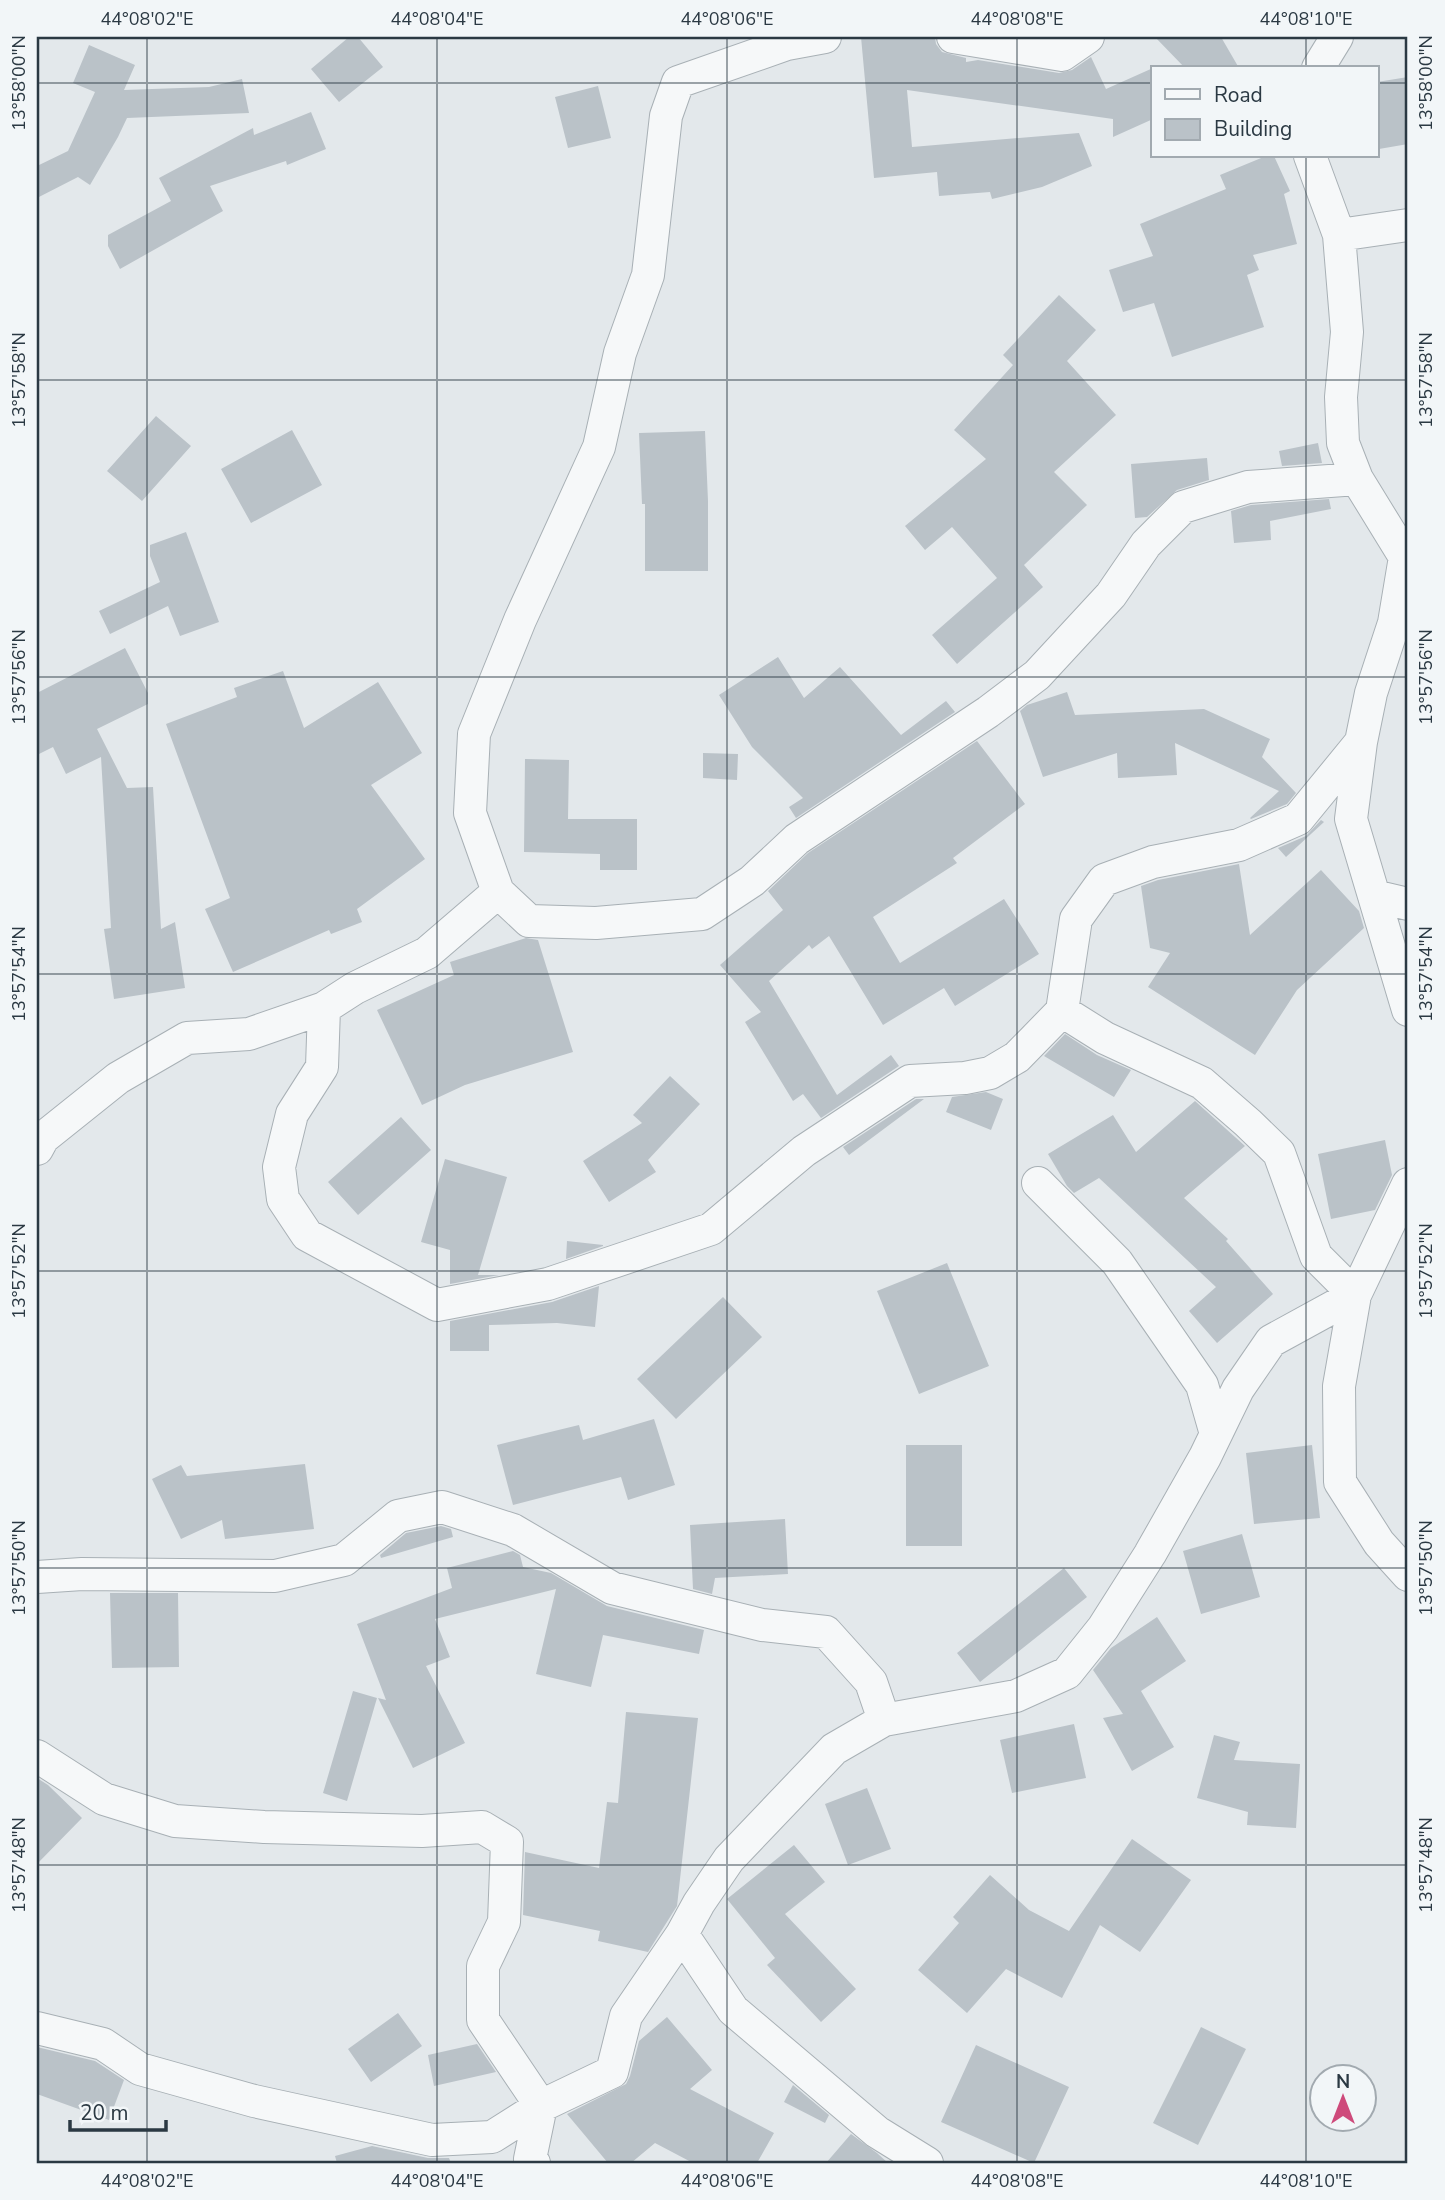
<svg xmlns="http://www.w3.org/2000/svg" width="1445" height="2200" viewBox="0 0 1445 2200" font-family="'Nunito Sans',sans-serif">
<style>
.building{fill:#bac2c8}
.lines{fill:none;stroke-linecap:round;stroke-linejoin:round}
.minor-casing{stroke:#a8b0b5;stroke-width:34}
.minor{stroke:#f6f8f9;stroke-width:32}
.ticks{fill:none;stroke:#2b3943;stroke-width:2;stroke-opacity:0.45}
.neatline{fill:none;stroke:#2b3943;stroke-width:2.5}
.ticks-label{font-size:18px;text-anchor:middle;fill:#2b3943}
</style>
<rect width="100%" height="100%" fill="#e3e8eb"/>
<path class="building" d="M349,37H358L383,67L339,102L311,69Z
M861,37H935L936,44L942,52L966,58V62L978,60L1059,73L1072,70L1091,57L1106,89L1153,68V119L1113,137V119L907,90L912,147L1079,133L1092,166L1042,187L992,199L990,192L939,196L937,172L874,178Z
M1155,37H1221L1239,68H1185Z
M89,45L135,65L124,90L209,87L242,79L249,113L127,118L118,137L90,185L78,177L37,198V166L68,151L95,92L73,83Z
M1408,77V144L1379,149L1377,134V82Z
M598,86L611,138L568,148L555,97Z
M311,112L326,149L287,165L286,161L210,186L223,211L120,269L108,246V235L171,201L159,178L253,128L254,135Z
M1266,156H1274L1290,191L1284,194L1297,244L1253,255L1259,270L1247,275L1264,327L1172,357L1154,303L1123,312L1109,270L1153,256L1140,224L1226,189L1220,175Z
M1059,295L1096,330L1067,361L1116,415L1054,472L1087,505L1024,565L1043,587L957,664L932,635L997,578L952,527L925,550L905,526L986,459L954,430L1013,365L1003,355Z
M156,416L191,446L142,501L107,471Z
M292,430L322,485L251,523L221,469Z
M705,431L708,501V571H645V504H642L639,433Z
M1318,443L1322,463L1282,466L1279,451Z
M1207,458L1209,480L1177,490L1147,517L1135,518L1131,464Z
M1329,499L1331,509L1270,521L1271,540L1234,543L1231,511L1251,505Z
M186,532L219,622L180,636L168,606L110,634L99,611L160,582L150,556V545Z
M125,648L148,693V704L97,729L127,788L153,787L161,929L175,922L185,988L114,999L104,929L111,928L101,757L66,774L53,747L37,755V693Z
M778,657L804,698L840,667L901,735L946,701L955,712L796,818L789,807L803,798L752,747L719,695Z
M283,671L304,728L378,682L422,753L371,785L425,859L357,909L362,922L331,934L329,930L233,972L205,909L230,898L166,724L237,697L234,688Z
M1067,692L1075,715L1204,709L1270,739L1262,757L1296,793L1287,804L1251,819L1250,818L1279,791L1175,743L1177,775L1118,778L1117,753L1043,777L1020,711L1027,705Z
M977,741L1025,804L953,858L957,863L873,917L900,963L1004,899L1039,954L955,1006L944,988L883,1025L829,936L812,949L809,945L769,981L837,1095L891,1055L899,1066L821,1118L803,1094L793,1101L745,1022L761,1012L720,965L783,910L768,891L808,853Z
M703,753L738,754L737,780L703,778Z
M525,759L569,760L568,819H637V870H600V854L524,852Z
M1321,820L1324,822L1286,857L1278,848L1306,836Z
M1239,864L1250,935L1321,870L1359,911L1364,928L1297,990L1255,1055L1148,987L1170,953L1150,948L1141,886L1158,880Z
M526,938L538,940L573,1052L465,1085L422,1105L377,1010L454,975L450,962Z
M1065,1034L1097,1055L1131,1070L1114,1097L1044,1056Z
M670,1076L700,1104L648,1160L656,1172L609,1202L583,1161L642,1123L633,1115Z
M986,1092L1003,1099L991,1130L946,1112L952,1097Z
M916,1099H924L849,1155L843,1147Z
M1195,1101L1245,1146L1184,1198L1228,1239L1226,1241L1273,1294L1217,1343L1189,1311L1216,1287L1099,1178L1074,1193L1067,1186L1048,1154L1113,1115L1136,1152Z
M401,1117L431,1150L358,1215L328,1182Z
M1385,1140L1392,1175L1375,1210L1331,1219L1318,1154Z
M445,1159L507,1177L478,1275H499L450,1284V1250L421,1242Z
M567,1241L603,1245V1246L566,1259Z
M947,1263L989,1366L919,1394L877,1291Z
M599,1286L595,1327L557,1323L489,1325V1351H450V1321L552,1302Z
M723,1297L762,1337L676,1419L637,1379Z
M654,1419L675,1485L628,1500L621,1477L513,1505L497,1445L579,1425L583,1440Z
M906,1445H962V1546H906Z
M1312,1445L1320,1518L1254,1524L1246,1453Z
M305,1464L314,1529L225,1539L222,1520L181,1539L152,1479L181,1465L187,1476Z
M785,1519L788,1574L715,1578L712,1594L693,1589L690,1525Z
M441,1526L451,1529L453,1537L381,1558L380,1555L406,1533Z
M1242,1534L1260,1597L1201,1614L1183,1551Z
M513,1551L520,1555L523,1567L551,1573L607,1606L704,1630L699,1654L603,1635L591,1687L536,1674L556,1589L435,1619L450,1657L426,1666L465,1743L413,1768L378,1698L386,1700L357,1624L452,1588L447,1568Z
M1064,1568L1087,1597L980,1682L957,1653Z
M110,1593H178L179,1667L112,1668Z
M1157,1617L1186,1661L1141,1691L1174,1747L1132,1771L1103,1718L1123,1714L1093,1670L1111,1648Z
M353,1691L377,1698L347,1801L323,1793Z
M626,1712L698,1718L677,1906L648,1952L598,1941L600,1931L523,1915L525,1852L599,1868L607,1802L618,1803Z
M1074,1724L1086,1778L1012,1793L1000,1740Z
M1214,1735L1240,1742L1234,1760L1300,1764L1296,1828L1247,1825L1248,1812L1197,1798Z
M37,1778L48,1785L82,1818L37,1864Z
M867,1788L891,1849L848,1865L825,1804Z
M1132,1839L1191,1880L1140,1952L1100,1925L1062,1998L1006,1969L967,2013L918,1970L959,1923L953,1917L990,1875L1029,1910L1069,1931Z
M794,1845L825,1882L785,1914L856,1989L821,2022L767,1965L775,1958L727,1899Z
M398,2013L422,2046L371,2082L348,2049Z
M667,2017L712,2070L690,2089L774,2133L757,2163H693L655,2143L631,2163H608L567,2114L626,2084L630,2076L639,2041Z
M1201,2027L1246,2049L1198,2145L1153,2123Z
M477,2044L496,2072L434,2086L428,2055Z
M976,2045L1069,2087L1034,2163L941,2122Z
M37,2047L95,2061L124,2080L109,2120L37,2094Z
M793,2085L829,2115L825,2123L784,2102Z
M851,2134L877,2153L888,2163H826Z
M372,2146L428,2158H449L451,2163H337L335,2156Z"/>
<g class="lines">
<defs>
<path id="minor" d="M825,37L787,44L678,82L666,116L648,275L620,353L599,447L520,620L474,734L470,813L498,892L529,921L596,923L702,914L752,881L797,839L988,712L1037,675L1111,595L1146,544L1183,507L1248,487L1357,479
M953,37L1062,55L1088,37
M1318,68L1337,37
M1310,156L1339,235L1347,332L1341,397L1343,443L1357,479L1405,557L1408,556
M1339,235L1408,225
M1405,557L1394,623L1371,693L1361,742L1351,819L1408,1010
M1374,896L1408,904
M324,1008L322,1067L292,1114L279,1167L283,1199L307,1235L437,1305L548,1284L711,1229L804,1151L910,1081L965,1078L990,1073L1017,1057L1062,1011
M37,1149L43,1138L118,1078L187,1038L249,1034L324,1008L355,988L427,953L498,892
M1038,1183L1117,1262L1202,1385L1216,1434
M1408,1184L1355,1295L1339,1386L1340,1482L1379,1543L1408,1575
M37,1577L82,1574L275,1576L344,1560L398,1516L442,1507L513,1530L612,1588L762,1625L826,1632L871,1682L884,1720
M37,1756L104,1799L175,1821L264,1827L422,1831L482,1827L507,1842L504,1922L483,1966V2020L541,2106L492,2137L432,2140L254,2101L140,2069L103,2044L37,2028
M534,2163L530,2159L541,2106L612,2072L626,2016L682,1934
M927,2163L877,2132L733,2010L682,1934L699,1903L729,1859L834,1749L884,1720L1016,1696L1067,1673L1103,1628L1150,1554L1205,1457L1238,1389L1271,1341L1355,1295L1316,1256L1279,1153L1248,1123L1202,1083L1105,1038L1062,1011L1076,919L1104,880L1153,862L1239,845L1298,819L1361,742"/>
</defs>
<use href="#minor" class="minor-casing"/>
<use href="#minor" class="minor"/>
</g>
<path class="ticks" d="M147,37V2163M437,37V2163M727,37V2163M1017,37V2163M1306,37V68M37,83H1153M1377,83H1408M1306,156V2163M37,380H1408M37,677H1408M37,974H1408M37,1271H1408M37,1568H1408M37,1865H1408M37,2162H1408"/>
<rect width="1445" height="2200" fill="none" stroke="#f2f6f8" stroke-width="77"/>
<rect x="1151" y="66" width="228" height="91" fill="#f2f6f8" stroke="#a2aab0" stroke-width="2"/>
<rect x="1165" y="89" width="35" height="10" fill="#f6f8f9" stroke="#a2aab0" stroke-width="2"/>
<text x="1214" y="102" font-size="21" fill="#2b3943">Road</text>
<rect x="1165" y="119" width="35" height="21" fill="#bac2c8" stroke="#a2aab0" stroke-width="2"/>
<text x="1214" y="136" font-size="21" fill="#2b3943">Building</text>
<g transform="translate(1343 2098)"><circle r="33" fill="#f2f6f8" stroke="#a2aab0" stroke-width="2"/>
<path d="M0-5L12 26L0 18L-12 26Z" fill="#ce4a7b"/>
<text y="-10" font-size="19" font-weight="bold" text-anchor="middle" fill="#2b3943">N</text>
</g>
<path d="M70 2120v10h96v-10" fill="none" stroke="#2b3943" stroke-width="3.5"/>
<text x="80" y="2120" font-size="21" fill="#2b3943" stroke="#f2f6f8" stroke-width="5" paint-order="stroke">20 m</text>
<rect x="38" y="38" width="1368" height="2124" class="neatline"/>
<g class="ticks-label">
<text x="147" y="25">44°08'02"E</text>
<text x="437" y="25">44°08'04"E</text>
<text x="727" y="25">44°08'06"E</text>
<text x="1017" y="25">44°08'08"E</text>
<text x="1306" y="25">44°08'10"E</text>
<text transform="translate(19 83) rotate(-90)" y="6">13°58'00"N</text>
<text transform="translate(1426 83) rotate(-90)" y="6">13°58'00"N</text>
<text transform="translate(19 380) rotate(-90)" y="6">13°57'58"N</text>
<text transform="translate(1426 380) rotate(-90)" y="6">13°57'58"N</text>
<text transform="translate(19 677) rotate(-90)" y="6">13°57'56"N</text>
<text transform="translate(1426 677) rotate(-90)" y="6">13°57'56"N</text>
<text transform="translate(19 974) rotate(-90)" y="6">13°57'54"N</text>
<text transform="translate(1426 974) rotate(-90)" y="6">13°57'54"N</text>
<text transform="translate(19 1271) rotate(-90)" y="6">13°57'52"N</text>
<text transform="translate(1426 1271) rotate(-90)" y="6">13°57'52"N</text>
<text transform="translate(19 1568) rotate(-90)" y="6">13°57'50"N</text>
<text transform="translate(1426 1568) rotate(-90)" y="6">13°57'50"N</text>
<text transform="translate(19 1865) rotate(-90)" y="6">13°57'48"N</text>
<text transform="translate(1426 1865) rotate(-90)" y="6">13°57'48"N</text>
<text x="147" y="2187">44°08'02"E</text>
<text x="437" y="2187">44°08'04"E</text>
<text x="727" y="2187">44°08'06"E</text>
<text x="1017" y="2187">44°08'08"E</text>
<text x="1306" y="2187">44°08'10"E</text>
</g>
</svg>
